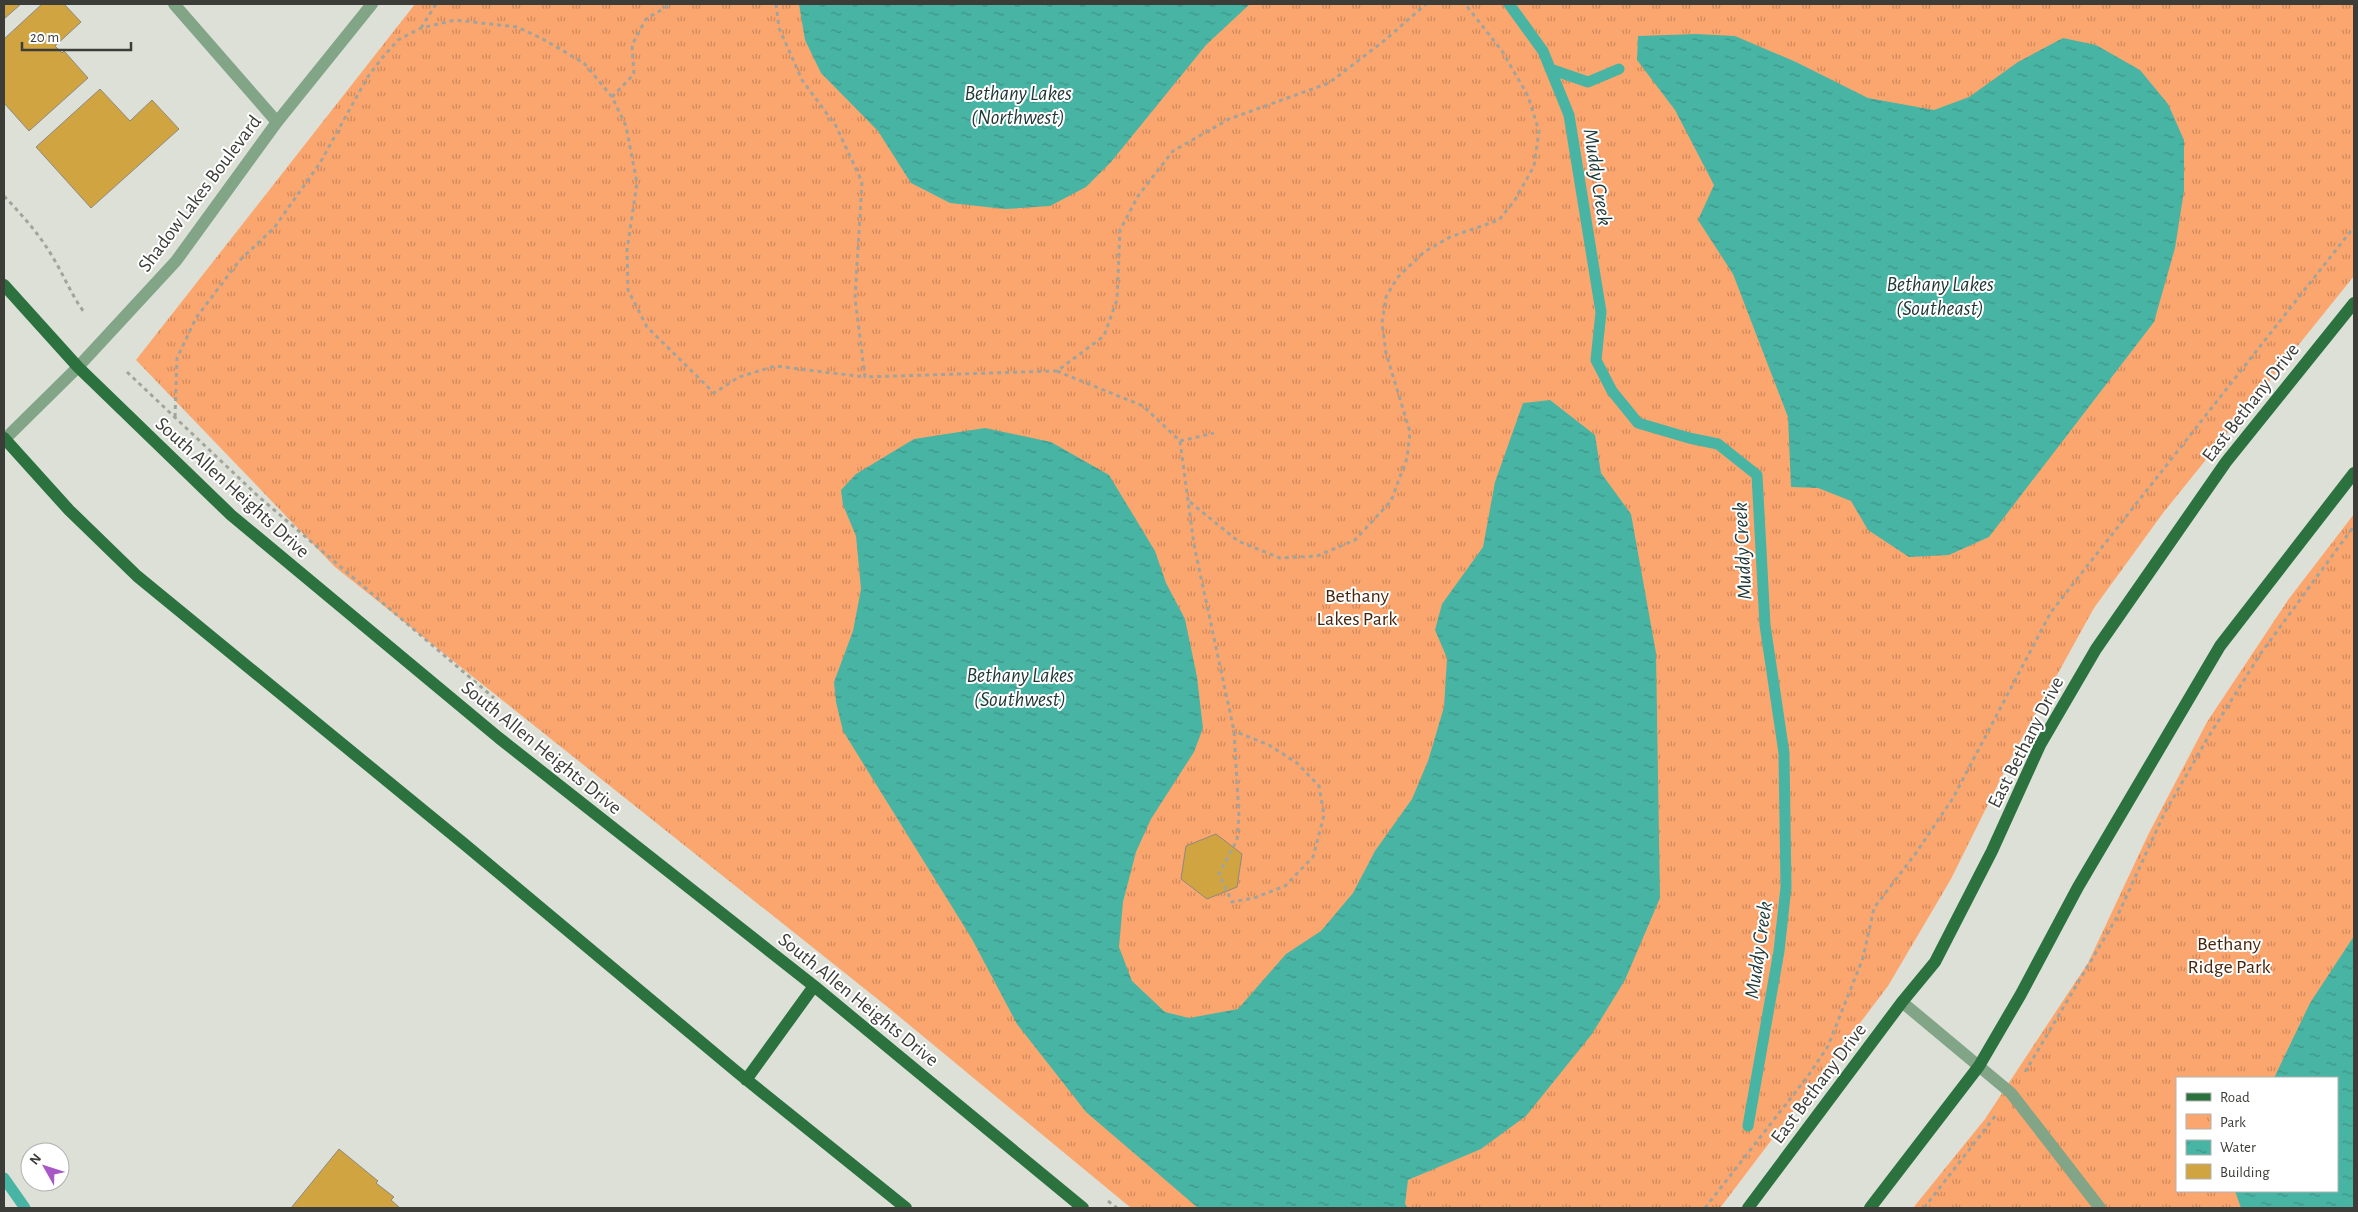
<svg xmlns="http://www.w3.org/2000/svg" width="2358" height="1212" viewBox="0 0 2358 1212" font-family="'Alegreya Sans',sans-serif">
<style>
.park{fill:url(#park-tufts);fill-rule:evenodd}
.water{fill:url(#water-ripples)}
.lines{fill:none;stroke-linecap:round;stroke-linejoin:round}
.stream{stroke:#48b4a4;stroke-width:11}
.building{fill:#d0a541;stroke:#8d8981}
.path{stroke:#a2a49c;stroke-width:3;stroke-dasharray:4 4;stroke-linecap:butt}
.minor{stroke:#82a487;stroke-width:12}
.major{stroke:#2c723f;stroke-width:12}
.labels{text-anchor:middle;stroke-width:4;stroke-linejoin:round;paint-order:stroke}
.street-label{font-size:20px;fill:#3c3d39;stroke:#fff}
.park-label{font-size:20px;fill:#47250d;stroke:#fff}
.water-label{font-size:21px;font-style:italic;fill:#203934;stroke:#fff}
</style>
<defs>
<pattern id="park-tufts" width="24" height="20" patternUnits="userSpaceOnUse" patternTransform="scale(1.25)"><rect width="24" height="20" fill="#fca66f"/><path d="M3 7l-1-3M5 7V3M7 7l1-3M15 17l-1-3M17 17v-4M19 17l1-3" fill="none" stroke="#cd885c"/></pattern>
<pattern id="water-ripples" width="26" height="14" patternUnits="userSpaceOnUse" patternTransform="scale(1.25)"><rect width="26" height="14" fill="#48b4a4"/><path d="M2 4q2-2 4 0t4 0M15 11q2-2 4 0t4 0" fill="none" stroke="#3d9487"/></pattern>
</defs>
<rect width="100%" height="100%" fill="#dde0d6"/>
<path class="park" d="M415,4H2354V276L2163,513L2094,608L2010,760L1951,879L1888,986L1720,1208H1131L890,1009L335,567L136,360Z
M2354,514V1208H1913L1985,1119L2088,963L2149,833L2207,722L2288,600ZM2177,1078H2337V1191H2177Z"/>
<path class="water" d="M799,4H1250L1206,45L1111,162L1086,187L1050,206L1005,209L950,203L911,183L878,131L821,73L805,40Z
M1696,34L1735,36L1796,62L1868,98L1934,110L1969,97L2018,62L2063,38L2096,45L2140,70L2168,104L2184,140V191L2175,248L2154,322L1989,537L1949,555L1909,557L1868,530L1851,501L1818,488L1791,487L1788,417L1733,274L1698,220L1714,185L1675,110L1637,60L1638,36Z
M1550,400L1595,435L1601,473L1631,514L1656,653L1660,898L1625,980L1592,1034L1526,1116L1481,1149L1408,1180L1405,1204L1408,1208H1198L1086,1112L1017,1024L972,939L843,731L836,702L834,682L853,631L861,589L856,536L843,505L841,490L856,474L914,439L985,428L1051,442L1109,475L1155,551L1166,583L1185,619L1197,677L1203,728L1194,752L1151,819L1136,852L1123,902L1119,947L1132,981L1165,1012L1189,1018L1238,1009L1286,954L1321,931L1353,893L1375,851L1412,799L1428,761L1444,707L1447,658L1435,630L1442,604L1483,547L1495,482L1523,403Z
M2354,936V1208H2241L2235,1191H2337V1078H2274L2310,1003Z"/>
<g class="lines">
<path class="stream" d="M1509,4L1543,51L1569,115L1601,312L1596,360L1612,391L1638,423L1689,438L1718,444L1757,475L1765,625L1784,753L1786,887L1779,951L1748,1126
M1550,69L1588,82L1619,69
M4,1178L25,1208"/>
</g>
<path class="building" d="M4,4H21L4,19Z
M42,4H64L81,22L55,46L62,53L64,51L88,78L29,131L4,103V39Z
M100,89L130,121L152,100L179,129L91,208L36,147Z
M1216,834L1242,854L1237,887L1207,899L1181,879L1186,846Z
M339,1149L378,1181L376,1183L394,1197L391,1200L400,1208H291Z"/>
<g class="lines">
<path class="path" d="M776,4L779,28L802,80L836,126L862,182L855,298L865,377L1057,371L1104,336L1117,300L1120,230L1138,196L1173,151L1229,119L1329,83L1385,40L1426,4
M421,28L436,4
M612,97L634,74L632,45L646,19L671,4
M4,196C23,216 41,236 55,261C65,278 72,296 84,312
M1057,371L1143,406L1180,441L1194,545L1234,731L1239,816L1237,840L1219,874L1232,902L1254,898L1285,886L1313,857L1324,815L1319,786L1297,763L1269,745L1234,731
M127,372L259,497L494,698
M175,417L177,358L196,318L239,261L274,228L320,163L367,78L382,58L398,40L421,28L455,20L517,27L541,38L584,63L612,97L626,126L637,183L627,250L628,290L647,327L714,393L739,377L775,366L865,377
M1180,441L1214,433
M1190,502L1238,541L1280,558L1317,556L1355,540L1391,501L1407,458L1410,432L1386,353L1382,323L1386,297L1397,278L1424,252L1450,237L1499,220L1515,200L1534,166L1539,131L1528,96L1502,51L1465,4
M2025,1072L2117,917L2164,814L2207,739L2261,653L2354,526
M1108,1201L1117,1208
M1705,1208L1808,1076L1828,1046L1863,958L1874,908L1916,853L1953,798L2051,612L2354,227
M1924,1208L1996,1115"/>
<path class="minor" d="M174,4L277,122
M5,439L78,367L176,261L277,122L372,4
M1902,1002L2011,1093L2100,1208"/>
<path class="major" d="M4,285L78,367L231,515L499,738L814,986L1083,1208
M4,438L69,510L137,576L463,843L737,1072L906,1208
M746,1080L814,986
M1748,1208L1902,1002L1935,962L1992,851L2040,745L2096,649L2226,462L2354,303
M1870,1208L1979,1066L2021,994L2078,887L2220,646L2354,473"/>
</g>
<g class="labels">
<g class="street-label">
<text transform="translate(199 193) rotate(-53)" y="7">Shadow Lakes Boulevard</text>
<text transform="translate(2250 402) rotate(-52)" y="7">East Bethany Drive</text>
<text transform="translate(233 487) rotate(42)" y="7">South Allen Heights Drive</text>
<text transform="translate(2025 742) rotate(-63)" y="7">East Bethany Drive</text>
<text transform="translate(542 747) rotate(39)" y="7">South Allen Heights Drive</text>
<text transform="translate(859 999) rotate(39)" y="7">South Allen Heights Drive</text>
<text transform="translate(1818 1083) rotate(-53)" y="7">East Bethany Drive</text>
</g>
<g class="park-label">
<text x="1357" y="602">Bethany<tspan x="1357" dy="23">Lakes Park</tspan></text>
<text x="2229" y="950">Bethany<tspan x="2229" dy="23">Ridge Park</tspan></text>
</g>
<g class="water-label">
<text x="1018" y="100">Bethany Lakes<tspan x="1018" dy="24">(Northwest)</tspan></text>
<text transform="translate(1598 177) rotate(81)" y="7">Muddy Creek</text>
<text x="1940" y="291">Bethany Lakes<tspan x="1940" dy="24">(Southeast)</tspan></text>
<text transform="translate(1742 551) rotate(-93)" y="7">Muddy Creek</text>
<text x="1020" y="682">Bethany Lakes<tspan x="1020" dy="24">(Southwest)</tspan></text>
<text transform="translate(1758 950) rotate(-82)" y="7">Muddy Creek</text>
</g>
</g>
<rect width="2358" height="1212" fill="none" stroke="#3c3d39" stroke-width="10"/>
<rect x="2176" y="1077" width="162" height="115" fill="#ffffff" stroke="#b1b1b0"/>
<rect x="2186" y="1093" width="25" height="8" fill="#2c723f" stroke="#b1b1b0"/>
<text x="2220" y="1102" font-size="15" fill="#3c3d39">Road</text>
<rect x="2186" y="1114" width="25" height="15" fill="url(#park-tufts)" stroke="#b1b1b0"/>
<text x="2220" y="1127" font-size="15" fill="#3c3d39">Park</text>
<rect x="2186" y="1140" width="25" height="15" fill="url(#water-ripples)" stroke="#b1b1b0"/>
<text x="2220" y="1152" font-size="15" fill="#3c3d39">Water</text>
<rect x="2186" y="1164" width="25" height="15" fill="#d0a541" stroke="#b1b1b0"/>
<text x="2220" y="1177" font-size="15" fill="#3c3d39">Building</text>
<g transform="translate(45 1167) rotate(309)"><circle r="24" fill="#ffffff" stroke="#b1b1b0"/>
<path d="M0-4L9 19L0 12L-9 19Z" fill="#a857c7"/>
<text y="-8" font-size="14" font-weight="bold" text-anchor="middle" fill="#3c3d39">N</text>
</g>
<path d="M22 42v8h109v-8" fill="none" stroke="#3c3d39" stroke-width="2.5"/>
<text x="30" y="42" font-size="15" fill="#3c3d39" stroke="#ffffff" stroke-width="4" paint-order="stroke">20 m</text>
</svg>
